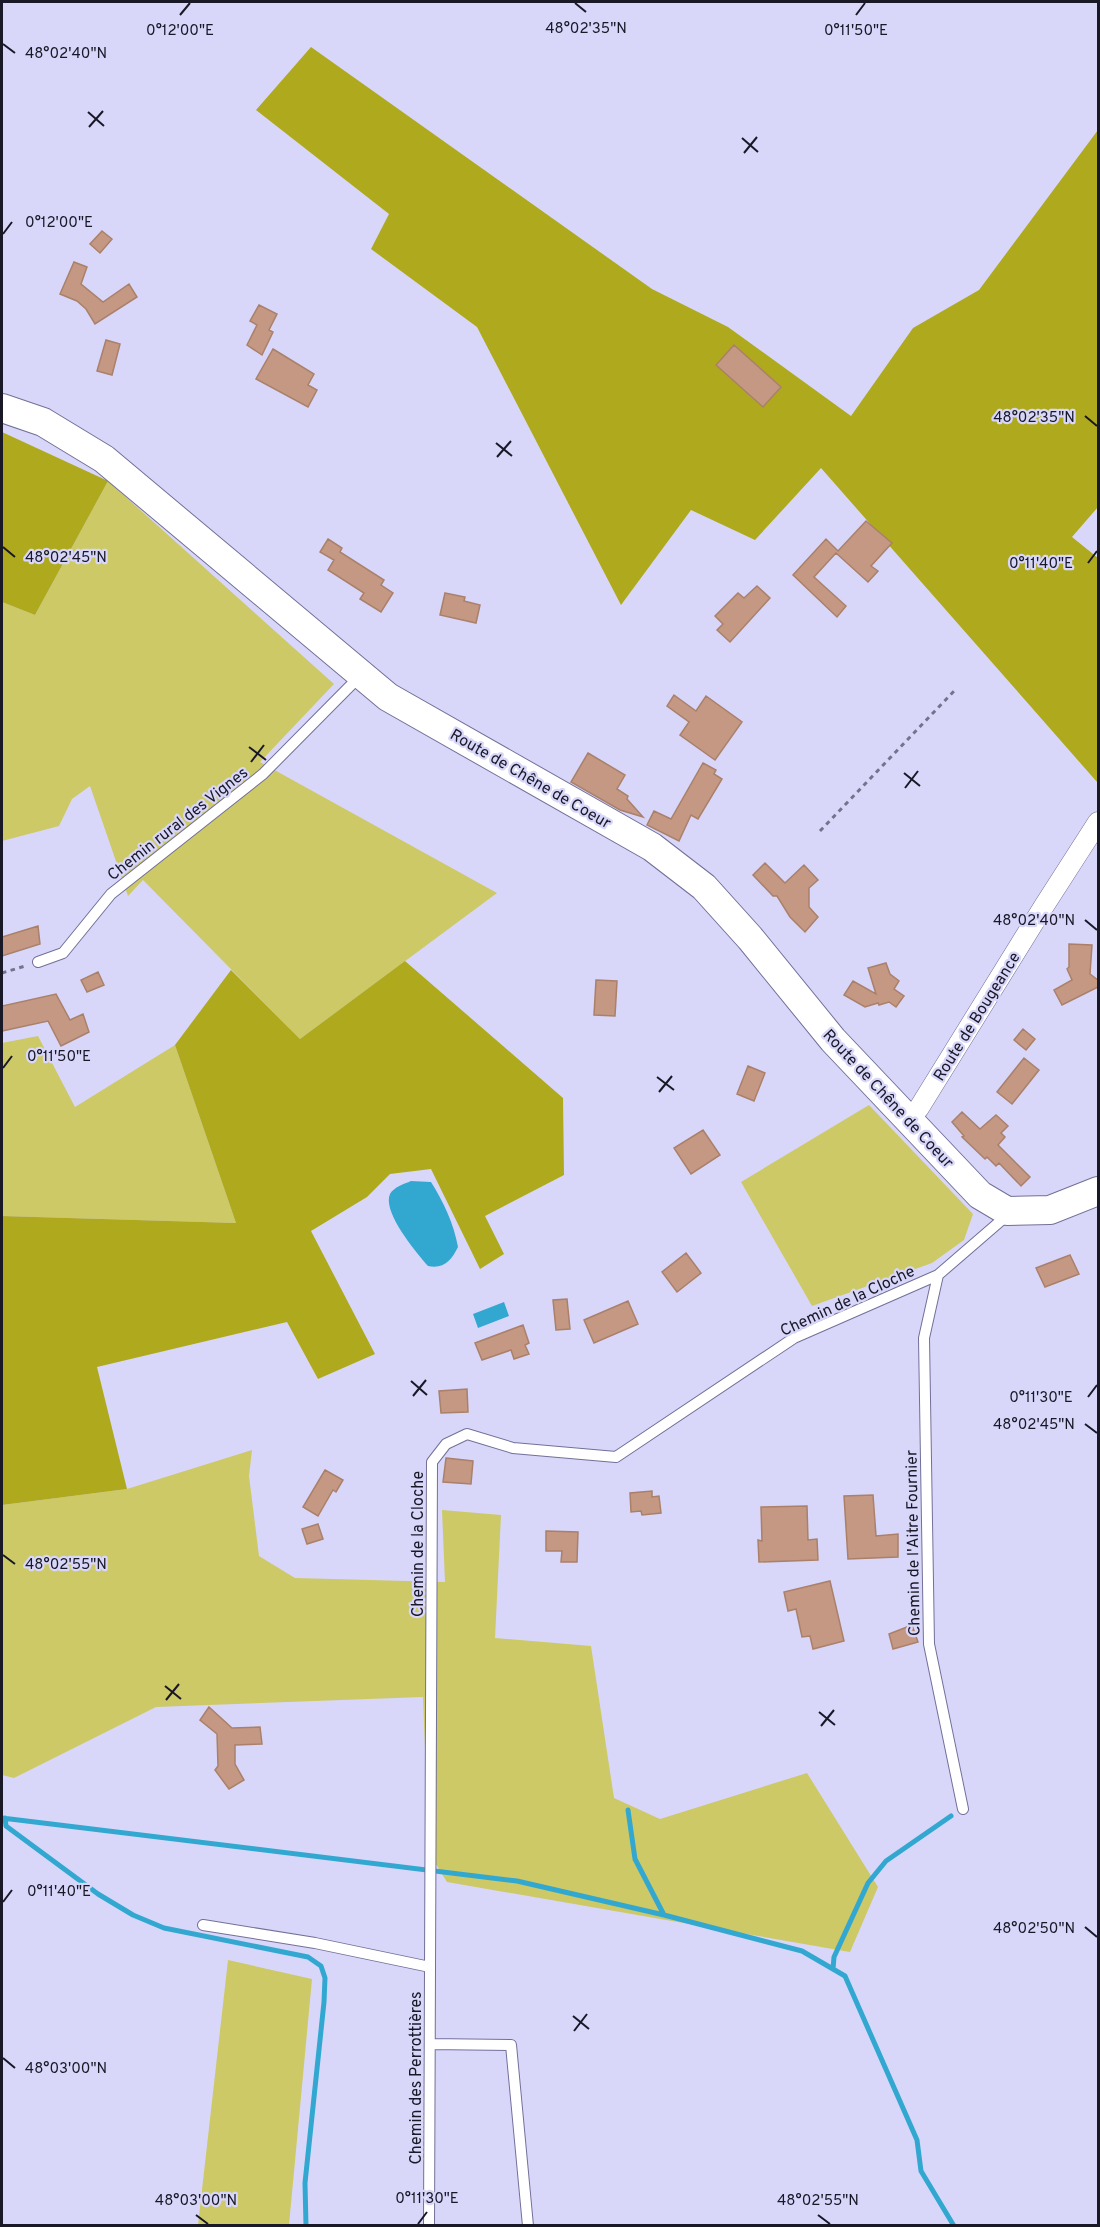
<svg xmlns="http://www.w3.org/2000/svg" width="1100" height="2227" viewBox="0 0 1100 2227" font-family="Overpass,sans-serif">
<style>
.green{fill:#cdc967}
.forest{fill:#afa91d}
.water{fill:#32a8d1}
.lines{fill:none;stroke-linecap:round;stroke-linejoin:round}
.stream{stroke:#32a8d1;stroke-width:5}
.building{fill:#c49883;stroke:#aa806b;stroke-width:1.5}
.lane-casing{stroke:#727098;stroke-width:12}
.street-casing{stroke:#727098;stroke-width:21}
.secondary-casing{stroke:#727098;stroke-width:30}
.path{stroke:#74738c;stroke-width:3;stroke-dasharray:4.5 4.5;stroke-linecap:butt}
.lane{stroke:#fff;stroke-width:10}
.street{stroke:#fff;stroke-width:20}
.secondary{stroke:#fff;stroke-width:28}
.ticks{fill:none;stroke:#191827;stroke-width:2}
.labels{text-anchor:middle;stroke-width:4.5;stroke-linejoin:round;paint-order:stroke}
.street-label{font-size:16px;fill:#191827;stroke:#d8d7fa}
.ticks-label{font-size:15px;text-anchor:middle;fill:#191827;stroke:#d8d7fa;stroke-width:4.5;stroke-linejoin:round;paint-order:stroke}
</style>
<rect width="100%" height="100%" fill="#d8d7fa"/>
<path class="green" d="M108,481L334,684L260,762L497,893L300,1039L143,880L128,896L90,786L72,799L59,826L2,841V602L35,615Z
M38,1036L75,1107L175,1045L236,1223L2,1216V1043Z
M869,1105L973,1214L964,1240L932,1263L812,1306L741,1182Z
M252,1450L249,1476L259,1556L295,1578L445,1582L442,1510L501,1515L495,1638L591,1646L614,1798L660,1819L807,1773L878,1887L850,1952L447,1882L429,1853L423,1697L156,1707L14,1778L2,1775V1505L127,1489Z
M228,1960L312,1979L289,2225H198Z"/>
<path class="forest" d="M311,47L652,289L728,327L851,416L913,328L979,290L1098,130V507L1072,537L1098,558V780L1097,782L821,468L755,540L691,510L621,605L477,327L371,249L389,214L256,110Z
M2,432L108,481L35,615L2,602Z
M405,961L563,1098L564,1175L485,1216L504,1254L480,1269L431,1169L390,1174L367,1197L311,1231L375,1354L318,1379L287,1322L97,1367L127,1489L2,1505V1216L236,1223L175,1045L231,970L300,1039Z"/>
<path class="water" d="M411,1181L431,1182C443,1201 454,1224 458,1247C451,1261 444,1269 428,1266C416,1252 382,1212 390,1194C394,1187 404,1184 411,1181Z
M504,1302L509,1316L478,1328L473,1314Z"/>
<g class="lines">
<path class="stream" d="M628,1810L635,1859L664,1915L802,1951L845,1976L917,2140L921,2171L954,2226
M2,1818L517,1881L664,1915
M5,1818L6,1826L98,1894L133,1915L164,1928L308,1957L321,1966L325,1978L324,2002L305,2183L306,2226
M833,1969L834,1957L868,1883L886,1861L951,1816"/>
</g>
<path class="building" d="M102,231L112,239L100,253L90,244Z
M74,262L87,267L81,284L103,302L129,284L137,297L95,324L86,309L77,301L60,294Z
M259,305L277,314L269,330L273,332L262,355L247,345L257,325L250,321Z
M106,340L120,344L112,375L97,371Z
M734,345L781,387L763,407L716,365Z
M273,349L314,374L308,385L317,390L308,407L256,379Z
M866,521L892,543L871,566L878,571L868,582L836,553L814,577L846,606L837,617L793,575L826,539L838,551Z
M328,539L342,548L340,552L384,580L381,585L393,593L381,612L360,599L364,593L328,570L334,560L320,552Z
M757,586L770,598L730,642L717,630L723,624L715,616L738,593L744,598Z
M445,593L465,597L464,601L480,605L476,623L440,615Z
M674,695L696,711L706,696L742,722L715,760L680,735L689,722L667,706Z
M588,753L625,775L617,789L628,796L627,799L643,817L620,810L571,782Z
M703,763L716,770L714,774L722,779L698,819L691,815L679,841L647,825L654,811L671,819Z
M765,863L785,883L804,865L818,880L809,888V907L818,917L805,932L790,917L777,896H773L753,875Z
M38,926L40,944L2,956V937Z
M1069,944L1092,945L1090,974L1098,980V987L1062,1005L1054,990L1072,980L1067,969L1069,967Z
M886,963L890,974L899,981L894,989L904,996L896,1007L889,1002L879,1005L878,1003L865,1007L844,995L853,981L876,994L868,968Z
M98,972L104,985L87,992L81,980Z
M596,980L617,981L615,1016L594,1015Z
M56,994L70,1020L83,1014L89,1032L61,1046L48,1021L2,1031V1006Z
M1023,1029L1035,1039L1026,1050L1014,1040Z
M1024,1058L1039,1070L1012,1104L997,1092Z
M748,1066L765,1073L754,1101L737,1094Z
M962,1112L980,1129L996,1115L1008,1126L1001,1133L1005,1137L998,1145L1030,1177L1021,1186L999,1163L996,1166L987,1157L985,1159L962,1137L964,1136L952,1122Z
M703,1130L720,1155L691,1174L674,1148Z
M686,1253L701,1273L677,1292L662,1272Z
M1070,1255L1079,1274L1045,1287L1036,1268Z
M567,1299L570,1329L556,1330L553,1300Z
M628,1301L638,1324L594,1343L584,1320Z
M523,1325L529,1343L525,1345L529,1354L514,1359L511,1350L482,1360L475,1343Z
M467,1389L468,1412L441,1413L439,1391Z
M446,1458L473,1461L471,1484L443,1482Z
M325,1470L343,1480L336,1492L333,1490L318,1516L303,1507Z
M652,1491V1497L659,1496L661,1513L642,1515L641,1511L631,1512L630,1493Z
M873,1495L876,1536L898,1534V1557L848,1559L844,1496Z
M807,1506L808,1540L817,1539L818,1560L759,1562L758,1540L762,1541L761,1507Z
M318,1524L323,1539L307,1544L302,1529Z
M546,1531L578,1532L577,1562H561L562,1551H546Z
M830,1581L844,1641L813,1649L810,1636L802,1637L796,1609L788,1611L784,1592Z
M912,1625L918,1642L893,1649L889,1634Z
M209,1707L232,1728L260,1727L262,1744L235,1745V1764L244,1780L229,1789L215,1770L218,1766L217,1734L200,1720Z"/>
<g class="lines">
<defs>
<path id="lane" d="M38,962L63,953L111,894L263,774L361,675
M938,1275L924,1338L929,1644L963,1809
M203,1925L315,1943L430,1967
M430,2044L511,2045L528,2226
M429,2226L432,1462L446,1444L467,1434L513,1448L616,1457L794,1338L938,1275L1004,1218L1006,1214"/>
<path id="street" d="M910,1119L919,1108L1044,906L1098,822"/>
<path id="secondary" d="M2,408L43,422L104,459L388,697L652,847L704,887L750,938L833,1040L980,1195L1007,1211L1050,1210L1098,1191"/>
</defs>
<use href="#lane" class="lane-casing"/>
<use href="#street" class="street-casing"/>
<use href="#secondary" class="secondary-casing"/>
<path class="path" d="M820,831L956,689
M2,973L25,966"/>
<use href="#lane" class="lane"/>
<use href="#street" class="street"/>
<use href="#secondary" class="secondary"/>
</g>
<path class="ticks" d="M575,3L586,12M180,15L190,3M856,15L865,3M3,44L15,53M88,112L104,126M89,127L103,111M742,138L758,152M744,153L757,137M3,234L12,222M1085,416L1097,426M496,443L512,456M497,457L511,441M3,547L15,557M1088,563L1097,551M249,747L266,760M251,762L264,745M904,773L920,786M905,788L918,771M1085,920L1097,930M3,1068L12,1056M657,1077L674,1090M659,1092L672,1076M411,1381L427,1395M413,1396L426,1380M1088,1397L1097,1385M1085,1424L1097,1433M3,1555L15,1564M165,1686L181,1699M166,1700L179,1684M819,1712L835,1725M821,1726L834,1710M3,1902L12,1890M1085,1927L1097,1937M573,2016L589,2029M574,2031L587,2014M3,2058L15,2068M196,2215L208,2224M818,2215L830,2224M418,2224L427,2212"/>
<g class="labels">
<g class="street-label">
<text transform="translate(531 778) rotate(30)" y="6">Route de Chêne de Coeur</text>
<text transform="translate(177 823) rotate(-38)" y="6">Chemin rural des Vignes</text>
<text transform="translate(976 1016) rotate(-58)" y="6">Route de Bougeance</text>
<text transform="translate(889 1098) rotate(47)" y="6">Route de Chêne de Coeur</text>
<text transform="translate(847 1300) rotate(-25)" y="6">Chemin de la Cloche</text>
<text transform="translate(912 1543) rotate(-91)" y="6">Chemin de l'Aitre Fournier</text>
<text transform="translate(417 1544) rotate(-90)" y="6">Chemin de la Cloche</text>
<text transform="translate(415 2078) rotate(-90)" y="6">Chemin des Perrottières</text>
</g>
</g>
<g class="ticks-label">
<text x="586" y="33">48°02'35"N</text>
<text x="180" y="35">0°12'00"E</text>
<text x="856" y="35">0°11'50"E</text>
<text x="66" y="58">48°02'40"N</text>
<text x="59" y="227">0°12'00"E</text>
<text x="1034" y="422">48°02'35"N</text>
<text x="66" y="562">48°02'45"N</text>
<text x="1041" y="568">0°11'40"E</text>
<text x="1034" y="925">48°02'40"N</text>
<text x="59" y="1061">0°11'50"E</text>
<text x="1041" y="1402">0°11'30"E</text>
<text x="1034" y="1429">48°02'45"N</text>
<text x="66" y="1569">48°02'55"N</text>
<text x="59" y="1896">0°11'40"E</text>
<text x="1034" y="1933">48°02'50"N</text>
<text x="66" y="2073">48°03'00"N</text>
<text x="427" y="2203">0°11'30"E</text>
<text x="196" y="2205">48°03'00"N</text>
<text x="818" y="2205">48°02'55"N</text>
</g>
<rect width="1100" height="2227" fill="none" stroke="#191827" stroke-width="6"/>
</svg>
